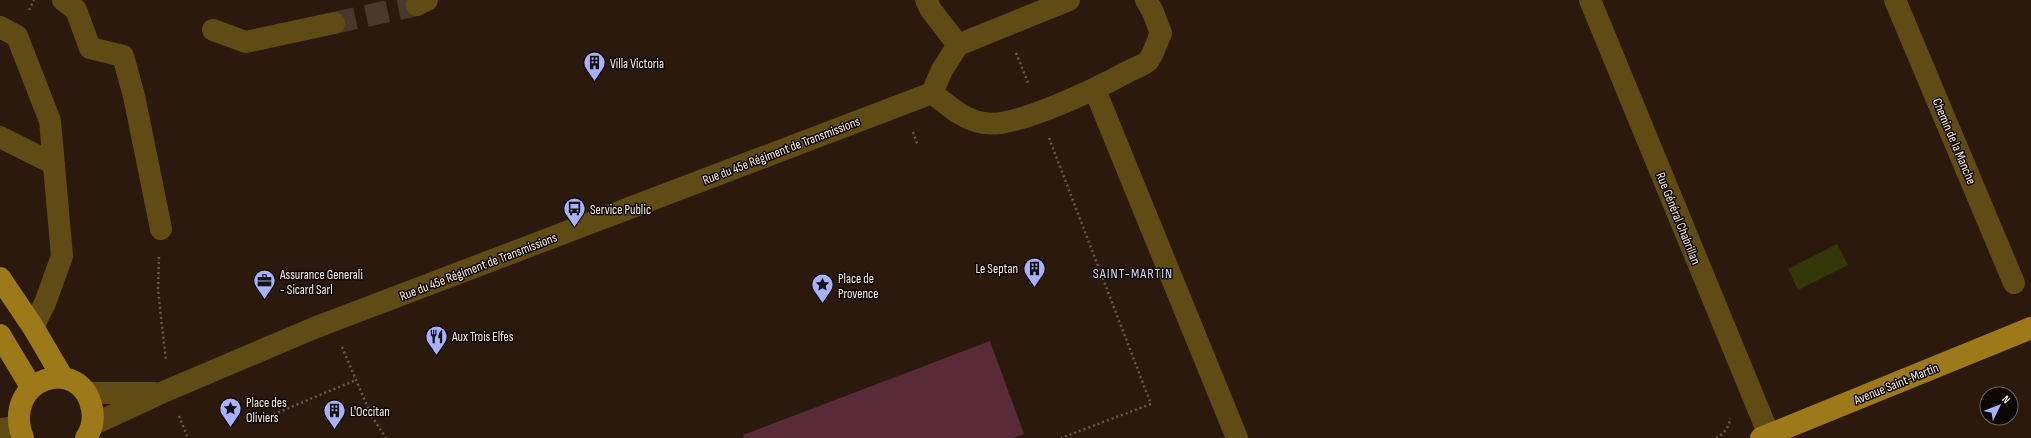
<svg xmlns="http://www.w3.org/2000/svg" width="2031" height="438" viewBox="0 0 2031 438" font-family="'Sofia Sans Condensed',sans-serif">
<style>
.green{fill:#592b39}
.water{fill:#333708}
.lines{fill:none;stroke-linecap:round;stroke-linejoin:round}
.minor-tunnel{stroke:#49392d;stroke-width:22;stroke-dasharray:22 11;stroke-linecap:butt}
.path{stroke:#695a4e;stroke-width:2.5;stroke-dasharray:2 3;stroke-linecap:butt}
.minor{stroke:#614b15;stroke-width:22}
.major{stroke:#9d7919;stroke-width:22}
.labels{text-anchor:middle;stroke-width:3;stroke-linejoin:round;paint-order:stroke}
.poi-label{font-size:13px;fill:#fbefe6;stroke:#0d0603;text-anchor:start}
.street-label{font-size:13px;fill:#fbefe6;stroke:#0d0603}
.neighbourhood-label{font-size:14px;letter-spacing:1px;fill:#d4d9f6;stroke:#0d0603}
</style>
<rect width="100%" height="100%" fill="#2a190c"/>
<path class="green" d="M990,341L1024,434L1013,438H744L743,435Z"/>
<path class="water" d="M1837,244L1848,265L1798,290L1788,269Z"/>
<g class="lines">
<path class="minor-tunnel" d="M334,23L417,5"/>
<path class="path" d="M29,10L34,0
M1016,53L1029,85
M913,132L918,146
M1049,138L1151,404L1061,438
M159,257L158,290L166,361
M342,347L371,415L386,438
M179,416L187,436
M255,422L356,380
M1716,438C1723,435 1730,426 1730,418"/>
<path class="minor" d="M63,0L76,10L90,48L123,56L134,96L161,229
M926,0L931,10L958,45
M1590,0L1769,435
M1895,0L2014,283
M417,5L427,0
M0,27L17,36L50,121L62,256L45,303L33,327
M213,30L246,42L334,23
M1095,90L1237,438
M932,93C948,105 963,120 984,123C1015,129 1100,87 1129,71C1135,68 1144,65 1148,61C1154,54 1157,41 1161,33L1152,10L1146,0
M932,93L942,70L958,45L1069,0
M0,137L54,164
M86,393H154
M92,425L161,393L314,328L932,93
M0,429L17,427"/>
<path class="major" d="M0,278L33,327L63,378
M0,335L30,385
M23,438C0,378 82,353 92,409C94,419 92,429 86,438
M1761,438L2031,328"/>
</g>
<defs>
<symbol id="building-pin" viewBox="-11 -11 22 30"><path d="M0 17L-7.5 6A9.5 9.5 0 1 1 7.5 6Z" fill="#a7b1fc" stroke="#0d0603"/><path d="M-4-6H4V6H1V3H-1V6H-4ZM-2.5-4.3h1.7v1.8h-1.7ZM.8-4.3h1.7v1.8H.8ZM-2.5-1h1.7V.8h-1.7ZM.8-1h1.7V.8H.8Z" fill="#111"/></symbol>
<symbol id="bus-pin" viewBox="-11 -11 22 30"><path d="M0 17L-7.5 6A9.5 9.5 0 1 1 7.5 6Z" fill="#a7b1fc" stroke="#0d0603"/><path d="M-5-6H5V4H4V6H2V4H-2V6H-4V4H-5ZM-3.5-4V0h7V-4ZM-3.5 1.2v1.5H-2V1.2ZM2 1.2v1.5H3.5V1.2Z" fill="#111"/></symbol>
<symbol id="office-pin" viewBox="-11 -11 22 30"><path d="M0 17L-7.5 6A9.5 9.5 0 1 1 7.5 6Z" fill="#a7b1fc" stroke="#0d0603"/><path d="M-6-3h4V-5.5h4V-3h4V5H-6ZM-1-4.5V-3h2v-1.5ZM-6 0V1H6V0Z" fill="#111"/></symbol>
<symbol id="sight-pin" viewBox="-11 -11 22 30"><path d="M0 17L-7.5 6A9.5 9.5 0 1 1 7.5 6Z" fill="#a7b1fc" stroke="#0d0603"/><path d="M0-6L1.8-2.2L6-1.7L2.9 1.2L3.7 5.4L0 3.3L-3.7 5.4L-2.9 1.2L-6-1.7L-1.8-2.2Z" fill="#111"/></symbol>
<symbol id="restaurant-pin" viewBox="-11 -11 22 30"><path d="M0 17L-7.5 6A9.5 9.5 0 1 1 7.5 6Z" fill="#a7b1fc" stroke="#0d0603"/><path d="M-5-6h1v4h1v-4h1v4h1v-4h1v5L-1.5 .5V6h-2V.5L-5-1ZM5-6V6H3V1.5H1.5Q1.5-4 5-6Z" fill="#111"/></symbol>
</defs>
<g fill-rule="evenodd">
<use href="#building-pin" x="582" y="50" width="25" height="34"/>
<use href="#bus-pin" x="562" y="196" width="25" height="34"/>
<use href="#building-pin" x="1022" y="256" width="25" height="34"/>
<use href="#office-pin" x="252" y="268" width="25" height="34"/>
<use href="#sight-pin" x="810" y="272" width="25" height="34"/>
<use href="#restaurant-pin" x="424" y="324" width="25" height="34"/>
<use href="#sight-pin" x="218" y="396" width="25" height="34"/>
<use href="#building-pin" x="322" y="398" width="25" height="34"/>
</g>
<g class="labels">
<g class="poi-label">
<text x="610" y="68">Villa Victoria</text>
<text x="590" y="214">Service Public</text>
<text x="1018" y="273" text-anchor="end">Le Septan</text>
<text x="280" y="279">Assurance Generali<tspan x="280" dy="15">- Sicard Sarl</tspan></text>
<text x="838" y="283">Place de<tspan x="838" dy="15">Provence</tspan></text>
<text x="452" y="341">Aux Trois Elfes</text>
<text x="246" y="407">Place des<tspan x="246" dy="15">Oliviers</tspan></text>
<text x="350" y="416">L'Occitan</text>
</g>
<g class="street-label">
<text transform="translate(1955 141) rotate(67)" y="5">Chemin de la Manche</text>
<text transform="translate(781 150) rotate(-21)" y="5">Rue du 45e Régiment de Transmissions</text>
<text transform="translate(1679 218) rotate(68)" y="5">Rue Général Chabrillan</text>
<text transform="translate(478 266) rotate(-21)" y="5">Rue du 45e Régiment de Transmissions</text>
<text transform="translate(1896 383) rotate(-22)" y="5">Avenue Saint-Martin</text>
</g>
<g class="neighbourhood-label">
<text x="1133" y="278">SAINT-MARTIN</text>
</g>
</g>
<g transform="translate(1999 406) rotate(47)"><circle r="19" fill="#0d0603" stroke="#6c635e"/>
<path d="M0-3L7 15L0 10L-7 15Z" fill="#a7b1fc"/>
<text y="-6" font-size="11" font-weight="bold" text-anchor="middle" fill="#fbefe6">N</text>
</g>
</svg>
